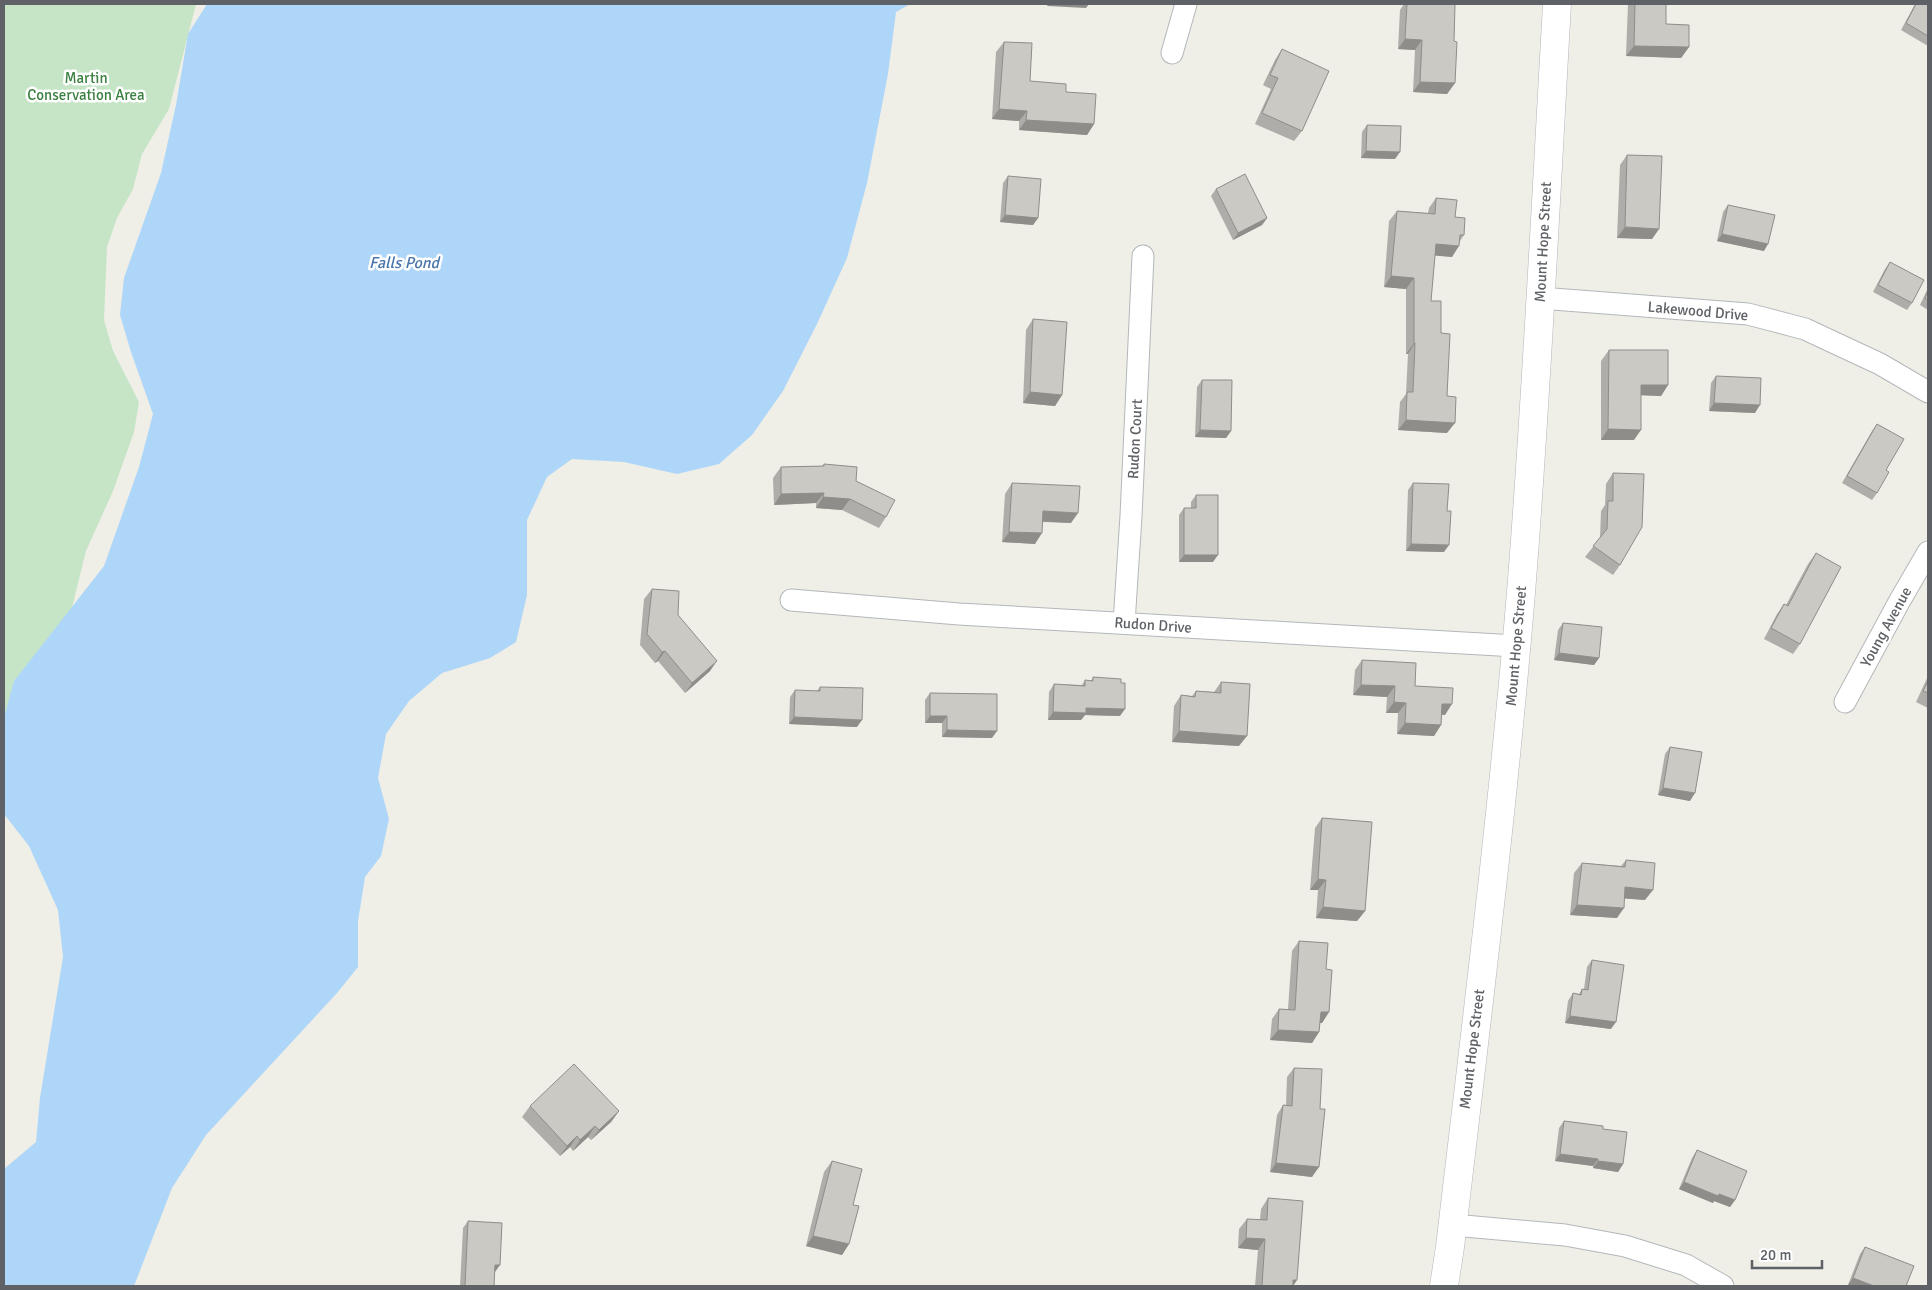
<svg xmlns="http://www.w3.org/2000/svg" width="1932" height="1290" viewBox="0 0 1932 1290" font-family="Signika,sans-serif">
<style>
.green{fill:#c6e5c7}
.water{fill:#aed6f9}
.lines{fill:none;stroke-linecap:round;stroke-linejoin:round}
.street-casing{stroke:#b4b7ba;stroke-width:23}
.secondary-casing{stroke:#b3b6ba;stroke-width:29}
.street{stroke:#fff;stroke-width:21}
.secondary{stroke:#fff;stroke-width:28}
.wall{fill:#afada9}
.shaded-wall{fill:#8e8d89}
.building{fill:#cbc9c4;stroke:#8e8d89}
.labels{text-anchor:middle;stroke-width:5;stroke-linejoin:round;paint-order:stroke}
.park-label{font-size:15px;fill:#3b8040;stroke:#fff}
.street-label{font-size:15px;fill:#5e6266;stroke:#fff}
.water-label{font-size:16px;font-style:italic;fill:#4b76ab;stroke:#fff}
</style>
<rect width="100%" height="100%" fill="#efeee7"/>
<path class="green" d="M4,4H196L169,109L142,154L133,189L117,218L107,247L104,320L113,351L139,402L134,432L113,491L86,551L63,644L4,730Z"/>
<path class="water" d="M207,4H910L896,12L888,74L867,183L847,258L817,324L783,391L752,435L719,464L677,474L624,462L572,459L547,477L527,520V595L516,642L490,658L442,673L409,701L386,734L378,778L389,819L381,856L365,877L358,921V967L337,993L206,1135L172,1188L134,1286H4V1169L36,1142L40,1098L63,957L58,910L29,846L4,814V718L14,681L104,566L139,467L153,414L131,352L120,315L124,278L161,173L176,105L188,34Z"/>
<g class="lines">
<defs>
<path id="street" d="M1172,53L1186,4
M1540,298L1748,314L1805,329L1880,364L1928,392
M791,600L959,614L1516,646
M1124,623L1131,516L1143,256
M1845,702L1899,602L1928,552
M1453,1225L1565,1235L1625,1246L1686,1265L1723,1286"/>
<path id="secondary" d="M1444,1286L1450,1247C1476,1025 1504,803 1522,580C1537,388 1546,196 1557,4"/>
</defs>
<use href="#street" class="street-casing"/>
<use href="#secondary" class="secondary-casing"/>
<use href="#street" class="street"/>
<use href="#secondary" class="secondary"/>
</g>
<path class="wall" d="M1404,4H1455L1454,41L1455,83L1447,94L1413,92L1415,50L1398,49L1400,10Z
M1628,4H1666V24L1689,47L1681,58L1626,56Z
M1915,4H1928V46L1901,30Z
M1004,42L1030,81L1066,92L1094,124L1087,135L1019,130V121L992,119L996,52Z
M1282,49L1302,131L1294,141L1255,124L1271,89L1263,85L1275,60Z
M1367,125L1395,159L1361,158L1362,132Z
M1627,155L1659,229L1652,239L1617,238L1620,165Z
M1008,176L1038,218L1033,225L1000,222L1003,183Z
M1216,189L1267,218L1262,225L1233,240L1211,196Z
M1436,198L1455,217L1464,235L1460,241L1452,257L1435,255L1431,301L1441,333L1447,396V433L1398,430L1400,402L1406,394L1408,354H1406V289L1384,287L1389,221L1397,211L1428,213L1429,208Z
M1728,205L1764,251L1717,241L1723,212Z
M1890,262L1912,303L1907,310L1873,292L1885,269Z
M1928,288V310L1920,305Z
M1033,319L1062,395L1055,406L1023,403L1026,330Z
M1609,350L1668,385L1661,396L1641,395L1634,440H1601V361Z
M1716,376L1755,413L1709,411L1711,383Z
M1202,380L1231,431L1226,438L1195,437L1197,387Z
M1877,424L1886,470L1877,493L1872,500L1842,483L1872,431Z
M824,464L856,481L886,517L879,528L842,510L816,508V503L774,505L773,478L781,467L822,466Z
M1613,473L1620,565L1613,575L1585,557L1600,538L1601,511L1605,505L1606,484Z
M1012,483L1071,523L1042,522L1035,544L1002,542L1005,494Z
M1413,483L1447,511L1444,552L1406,551L1408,490Z
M1196,495L1213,562H1179V515L1184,508H1191V502Z
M1816,553L1800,644L1793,654L1764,639L1777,614L1784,604L1786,605L1808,564Z
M652,589L678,615L710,671L685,693L658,661L655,663L640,645L644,599Z
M1563,623L1599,658L1594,665L1554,660L1558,630Z
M1362,660L1415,686L1445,715H1442L1441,725L1434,736L1397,734L1398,713H1386L1387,697L1353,695L1355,670Z
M1928,676V708L1916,702Z
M1093,677L1120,716L1085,715L1081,720H1048L1049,692L1054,684L1082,685L1085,680L1091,681Z
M1221,682L1239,746L1172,742L1174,706L1181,695L1192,696L1196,691L1214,692Z
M820,687L857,727L789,724L790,697L795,690L817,691Z
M930,693L992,738L942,737V723H925V700Z
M1670,747L1690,801L1658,795L1665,754Z
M1322,818L1365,911L1357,921L1316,918L1318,890H1310L1315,828Z
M1626,860L1645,900L1624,898L1617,918L1570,915L1574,873L1582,863L1621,866Z
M1299,941L1326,969L1329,1012L1322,1023H1320L1319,1032L1312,1043L1270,1040L1272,1019L1279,1009H1288L1292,951Z
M1592,960L1611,1029L1565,1023L1568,1001L1573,993L1579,994L1582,989H1584L1587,967Z
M1294,1068L1320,1109L1312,1177L1270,1172L1277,1115L1283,1105H1286L1287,1077Z
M530,1106L619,1111L611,1122L591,1140L588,1137L573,1151L570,1147L560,1156L522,1117Z
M1564,1121L1623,1164L1618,1172L1593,1168V1166L1555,1161L1559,1128Z
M1697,1150L1735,1200L1730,1207L1714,1201L1713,1203L1679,1189L1692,1158Z
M832,1161L853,1205L849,1244L842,1255L806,1246L824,1172Z
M1268,1198L1297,1280L1293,1286H1255L1258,1250L1238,1248L1239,1229L1247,1219L1260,1220L1261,1209Z
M468,1221L495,1272H494V1286H460L463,1228Z
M1865,1247L1906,1286L1848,1285L1860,1254Z"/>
<path class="shaded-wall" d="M1048,4H1089L1086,8L1047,6Z
M1405,39L1422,40L1415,50L1398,49Z
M1634,46L1689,47L1681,58L1626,56Z
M1420,82L1455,83L1447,94L1413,92Z
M999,109L1027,111L1019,121L992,119Z
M1026,120L1094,124L1087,135L1019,130Z
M1366,151L1400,152L1395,159L1361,158Z
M1005,215L1038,218L1033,225L1000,222Z
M1267,218L1262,225L1233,240L1238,233Z
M1625,227L1659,229L1652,239L1617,238Z
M1722,234L1768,244L1764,251L1717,241Z
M1436,244L1459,246L1452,257L1428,255Z
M1391,276L1414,278L1406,289L1384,287Z
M1414,343H1415L1408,354H1406Z
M1641,385H1668L1661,396L1634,395Z
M1030,392L1062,395L1055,406L1023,403Z
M1714,403L1760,405L1755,413L1709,411Z
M1406,420L1455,423L1447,433L1398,430Z
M1608,429L1641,430L1634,440H1601Z
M1200,430L1231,431L1226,438L1195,437Z
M824,493L816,503L774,505L781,494Z
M823,497L850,499L842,510L816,508Z
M1043,511L1078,513L1071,523L1035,521Z
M1009,532L1042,533L1035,544L1002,542Z
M1411,544L1449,545L1444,552L1406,551Z
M1184,555H1218L1213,562H1179Z
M665,651L658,661L655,663L662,652Z
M1559,653L1599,658L1594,665L1554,660Z
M717,661L710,671L685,693L692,683Z
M1361,685L1395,686L1387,697L1353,695Z
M1394,702L1406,703L1398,713H1386Z
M1442,704H1452L1445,715L1435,714Z
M1086,708L1125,709L1120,716L1085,715L1081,720H1048L1053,712Z
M930,716H947L942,723H925Z
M794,717L862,720L857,727L789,724Z
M1405,723L1441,725L1434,736L1397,734Z
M947,730L997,731L992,738L942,737Z
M1179,731L1247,736L1239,746L1172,742Z
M1663,788L1695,793L1690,801L1658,795Z
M1318,879L1326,880L1318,890H1310Z
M1625,887L1653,890L1645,900L1617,898Z
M1577,905L1624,908L1617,918L1570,915Z
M1323,907L1365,911L1357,921L1316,918Z
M1321,1012H1329L1322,1023L1313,1022Z
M1570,1016L1616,1022L1611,1029L1565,1023Z
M1278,1030L1319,1032L1312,1043L1270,1040Z
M619,1111L611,1122L591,1140L599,1130Z
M595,1126L588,1137L573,1151L580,1140Z
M577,1136L570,1147L560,1156L567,1146Z
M1560,1154L1598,1159L1593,1166L1555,1161Z
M1598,1161L1623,1164L1618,1172L1593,1168Z
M1276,1163L1319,1167L1312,1177L1270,1172Z
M1684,1182L1719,1194L1735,1200L1730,1207L1714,1201L1713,1203L1679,1189Z
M813,1236L849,1244L842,1255L806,1246Z
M1246,1238L1265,1239L1258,1250L1238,1248Z
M495,1265H500L495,1272H490Z
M1853,1278L1874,1286H1850L1848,1285Z
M1293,1280H1297L1293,1286Z"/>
<path class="building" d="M1407,4H1455L1454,41L1457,42L1455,83L1420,82L1422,40L1405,39Z
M1635,4H1666V24L1689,25V47L1634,46Z
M1916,4H1928V36L1906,23Z
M1004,42L1032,43L1030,81L1066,84V92L1096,94L1094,124L1026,120L1027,111L999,109Z
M1282,49L1329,71L1302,131L1262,113L1278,78L1270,75Z
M1367,125L1401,126L1400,152L1366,151Z
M1627,155L1662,156L1659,229L1625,227Z
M1245,174L1267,218L1238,233L1216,189Z
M1008,176L1041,179L1038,218L1005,215Z
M1436,198L1457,200L1455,217L1465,218L1464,235H1460L1459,246L1436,244L1431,301H1441V333L1450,334L1447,396L1456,397L1455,423L1406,420L1407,392H1413L1415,343H1414V278L1391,276L1397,211L1435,214Z
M1728,205L1775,215L1768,244L1722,234Z
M1890,262L1924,280L1912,303L1878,285Z
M1928,291V300L1925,298Z
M1033,319L1067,322L1062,395L1030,392Z
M1609,350H1668V385H1641V430L1608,429Z
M1716,376L1761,378L1760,405L1714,403Z
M1202,380H1232L1231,431L1200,430Z
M1877,424L1904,439L1886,470L1889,472L1877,493L1847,476Z
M824,464L857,467L856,481L895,500L886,517L850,499L823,497L824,493L781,494V467L824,466Z
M1613,473L1644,474L1642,527L1620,565L1593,546L1607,529L1608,501H1613Z
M1012,483L1080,486L1078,513L1043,511L1042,533L1009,532Z
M1413,483L1449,484L1447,511H1451L1449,545L1411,544Z
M1196,495H1218V555H1184V508H1196Z
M1816,553L1841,567L1800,644L1771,628L1784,604L1788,606Z
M652,589L679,591L678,615L717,661L692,683L665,651L662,652L647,634Z
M1563,623L1602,627L1599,658L1559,653Z
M1362,660L1416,663L1415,686L1453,688L1452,704H1442L1441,725L1405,723L1406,703L1394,702L1395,686L1361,685Z
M1093,677L1121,679V683H1125V709L1086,708V713L1053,712L1054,684L1085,686V680L1093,681Z
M1928,681V693L1923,691Z
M1221,682L1250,684L1247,736L1179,731L1181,695L1195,697L1196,691L1221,693Z
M820,687L863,688L862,720L794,717L795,690L820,691Z
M930,693L997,694V731L947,730V716H930Z
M1670,747L1702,752L1695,793L1663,788Z
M1322,818L1372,822L1365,911L1323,907L1326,880L1318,879Z
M1626,860L1655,863L1653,890L1625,887L1624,908L1577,905L1582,863L1625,867Z
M1299,941L1328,943L1326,969L1332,970L1329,1012H1321L1319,1032L1278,1030L1279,1009L1295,1010Z
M1592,960L1624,965L1616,1022L1570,1016L1573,993L1581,995L1582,989L1588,990Z
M574,1064L619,1111L599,1130L595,1126L580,1140L577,1136L567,1146L530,1106Z
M1294,1068L1322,1069L1320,1109H1325L1319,1167L1276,1163L1283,1105L1292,1106Z
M1564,1121L1603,1126V1129L1627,1132L1623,1164L1598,1161V1159L1560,1154Z
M1697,1150L1747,1171L1735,1200L1719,1194L1718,1196L1684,1182Z
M832,1161L862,1169L853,1205L859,1206L849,1244L813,1236Z
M1268,1198L1303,1201L1297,1280H1293V1286H1262L1265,1239L1246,1238L1247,1219L1267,1220Z
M468,1221L502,1223L500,1265H495L494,1286H465Z
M1865,1247L1914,1266L1906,1286H1874L1853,1278Z"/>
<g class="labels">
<g class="park-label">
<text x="86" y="83">Martin<tspan x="86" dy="17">Conservation Area</tspan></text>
</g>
<g class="street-label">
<text transform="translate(1543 242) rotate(-87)" y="5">Mount Hope Street</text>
<text transform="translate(1698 311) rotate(5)" y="5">Lakewood Drive</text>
<text transform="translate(1135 439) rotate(-87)" y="5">Rudon Court</text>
<text transform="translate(1153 625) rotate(4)" y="5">Rudon Drive</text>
<text transform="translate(1886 627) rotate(-61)" y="5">Young Avenue</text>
<text transform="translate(1516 646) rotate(-85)" y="5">Mount Hope Street</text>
<text transform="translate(1472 1049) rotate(-83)" y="5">Mount Hope Street</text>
</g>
<g class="water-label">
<text x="404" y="268">Falls Pond</text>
</g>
</g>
<rect width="1932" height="1290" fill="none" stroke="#5e6266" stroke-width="10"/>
<path d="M1752 1260v8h70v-8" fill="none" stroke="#5e6266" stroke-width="2.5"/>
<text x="1760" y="1260" font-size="15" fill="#5e6266" stroke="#ffffff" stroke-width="4" paint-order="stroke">20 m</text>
</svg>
